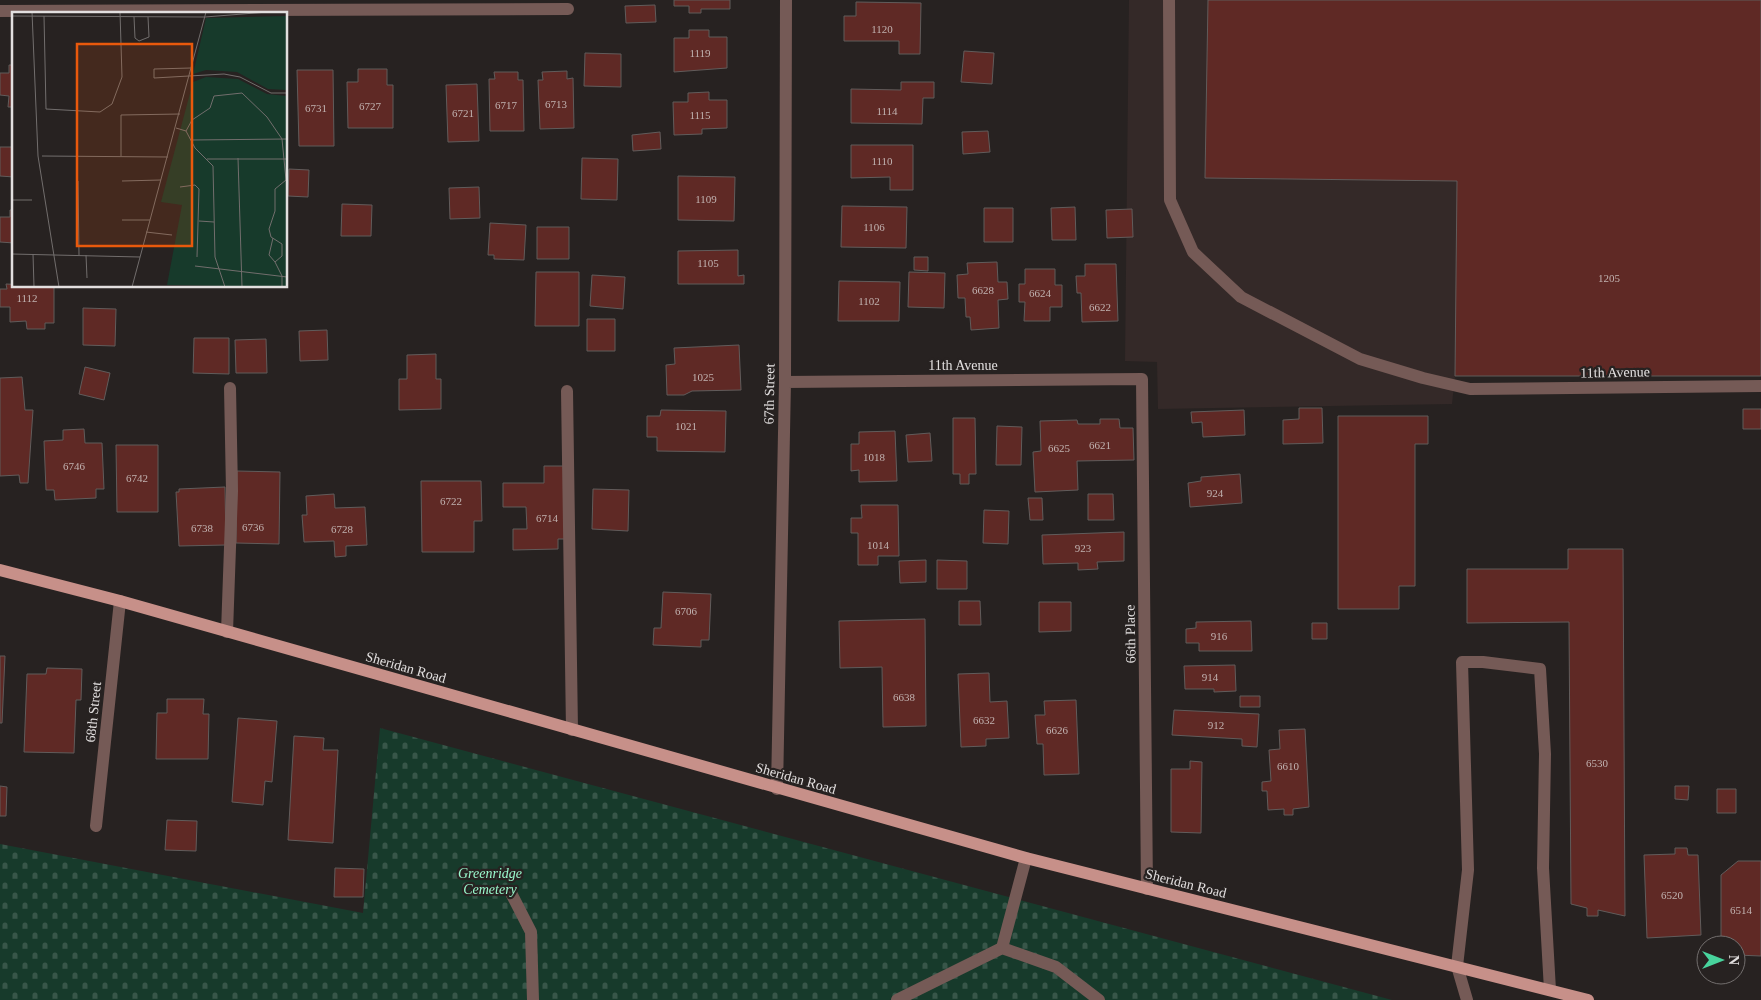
<svg xmlns="http://www.w3.org/2000/svg" width="1761" height="1000" viewBox="0 0 1761 1000" font-family="'Times New Roman',serif">
<style>
.built{fill:#342928}
.cemetery{fill:url(#cemetery-stones)}
.building{fill:#5f2925;stroke:#615c5b}
.lines{fill:none;stroke-linecap:round;stroke-linejoin:round}
.minor{stroke:#755a56;stroke-width:12}
.major{stroke:#c79089;stroke-width:12}
.labels{text-anchor:middle;stroke-width:4.5;stroke-linejoin:round;paint-order:stroke}
.number-label{font-size:11px;fill:#c1b2b0}
.street-label{font-size:14px;fill:#e2dfdf;stroke:#272221}
.park-label{font-size:14px;font-style:italic;fill:#9af9cd;stroke:#272221}
.inset-road{fill:none;stroke:#726e6d;stroke-width:1}
.view{fill:#e8590c;fill-opacity:0.15;stroke:#e8590c;stroke-width:2.5}
.inset-edge{fill:none;stroke:#e2dfdf;stroke-width:2.5}
</style>
<defs>
<pattern id="cemetery-stones" width="16" height="16" patternUnits="userSpaceOnUse" patternTransform="scale(1.25)"><rect width="16" height="16" fill="#173a2b"/><path d="M2 7V4a2 2 0 0 1 4 0v3zM10 15v-3a2 2 0 0 1 4 0v3z" fill="#385649"/></pattern>
</defs>
<rect width="100%" height="100%" fill="#272221"/>
<path class="built" d="M1129,0H1761V376H1455L1452,404L1158,409L1157,362L1125,361Z"/>
<path class="cemetery" d="M380,728L1392,1000H0V844L363,913Z"/>
<path class="building" d="M674,0H730V9H701V13H689V6H674Z
M1208,0H1761V376H1455L1457,181L1205,178Z
M856,2L921,3L920,54H899V41H844V16H856Z
M655,5L656,22L626,23L625,6Z
M689,30H709V37H727V68L674,72V38H689Z
M964,51L994,53L992,84L961,82Z
M585,53L621,54V87L584,86Z
M9,65H14V107H8L9,96L0,95V73H9Z
M358,69H387V85H393V128H348L347,82H358Z
M297,70H333L334,146H299Z
M567,71V79L573,78L574,128L540,129L538,80H543L542,72Z
M494,72H518V80H523L524,131H490L489,79H495Z
M901,82H934V98H923L922,124L851,123V89L901,90Z
M477,84L479,141L448,142L446,85Z
M709,92V100H727V128L702,129V134L674,135L673,102H688V93Z
M988,131L990,152L963,154L962,132Z
M660,132L661,149L633,151L632,135Z
M851,145H913V190H890V177L851,178Z
M0,147H14V177L0,176Z
M582,158L618,159L617,200L581,199Z
M289,169L309,170L308,197L288,196Z
M678,176L735,177L734,221L678,220Z
M479,187L480,218L450,219L449,188Z
M342,204L372,205L371,236H341Z
M842,206L907,207L906,248L841,247Z
M1075,207L1076,240H1052L1051,208Z
M984,208H1013V242H984Z
M1132,209L1133,237L1107,238L1106,210Z
M10,210H14V243L0,242V217H10Z
M490,223L526,225L524,260L494,259V255H488Z
M537,227H569V259H537Z
M738,250V276L744,275V284H678V251Z
M914,257H928V271L914,270Z
M997,262L998,282H1007L1008,299L998,300L999,328L971,330L970,317H966L965,298H958L957,275L968,274L967,263Z
M1085,264H1116L1118,321L1082,322L1081,293H1077L1076,276H1085Z
M1025,269H1055V285H1062V307H1050V321H1024L1025,302H1019V284H1025Z
M536,272H579V326H535Z
M909,272L945,273L944,308L908,307Z
M592,275L625,277L623,309L590,306Z
M839,281L900,282L899,321H838Z
M6,284L54,286V323H45V329H27L26,321L10,322V307H0V289H7Z
M83,308L116,309L115,346L83,345Z
M587,319H615V351H587Z
M327,330L328,360L300,361L299,331Z
M194,338H229V374L193,373Z
M266,339L267,373H236L235,340Z
M739,345L741,390L692,391L684,395H667L666,365L675,364L674,348Z
M436,354V379H441V409L399,410V379H407V355Z
M85,367L110,373L104,400L79,394Z
M22,377L25,410H33L28,483H20L19,475L0,476V378Z
M1299,408H1322L1323,443L1283,444V420L1299,419Z
M1743,409H1761V429H1743Z
M661,410L726,411L725,452L657,451V437H647V416H660Z
M1244,410L1245,435L1203,437L1202,422L1192,423L1191,412Z
M1338,416H1428V444H1415V586H1399V609H1338Z
M953,418H975L976,474H969V484H960V474H953Z
M1100,419H1119L1120,428H1133L1134,460L1077,461L1078,490L1035,492L1033,452L1041,451L1040,421L1077,420L1078,424H1100Z
M997,426L1022,427L1021,465H996Z
M84,429L85,443H102L104,489H96V498L55,500L54,490H46L44,441L63,440V430Z
M895,431L897,481L859,482V470L851,471V444H859V432Z
M930,433L932,461L908,462L906,435Z
M116,445H158V512H117Z
M544,466H567V539H558V549L513,550V529H527L526,507H503V483H544Z
M237,471L280,472L279,544L236,543Z
M1240,474L1242,503L1190,507L1188,483L1201,481V477Z
M421,481H481L482,521H474V552H422Z
M225,487L226,545L179,546L176,492H179V489Z
M593,489L629,490L628,531L592,529Z
M334,494L335,508L365,507L367,545L346,546V556L335,557L334,541L304,542L302,515H307L306,496Z
M1088,494H1113L1114,520H1088Z
M1028,498H1042L1043,520H1030Z
M861,505H898L899,556H878V565H858V533H851V518H862Z
M984,510L1009,511L1008,544L983,543Z
M1124,532V561L1097,562L1098,569L1078,570V563L1043,564L1042,535Z
M1568,549H1623L1625,916L1598,910V916H1587V908L1571,904L1569,622L1467,623V569H1568Z
M926,560V582L900,583L899,561Z
M937,560L967,561V589H937Z
M663,592L711,594L709,640H701V647L653,645L654,628H661Z
M959,601H980L981,625H959Z
M1039,602H1071V631L1039,632Z
M925,619L926,726L883,727L882,667L840,668L839,621Z
M1251,621L1252,651H1199V643H1186V629L1196,628V622Z
M1312,623H1327V639H1312Z
M0,656H5L2,723H0Z
M1235,665L1236,691L1214,692V689H1185L1184,666Z
M47,668L82,669L81,700H76L74,753L24,752L27,674H46Z
M989,673L990,702L1007,701L1009,738L986,739V746L961,747L958,674Z
M1240,696H1260V707H1240Z
M167,699H204L203,714H209L208,759H156L157,713H167Z
M1076,700L1079,774L1044,775L1043,744H1037L1035,715H1045L1044,701Z
M1174,710L1259,714L1257,747L1242,746V739L1172,735Z
M238,718L277,721L272,782L265,781L263,805L232,802Z
M1305,729L1309,807L1293,809V815H1284V809L1268,810L1267,791H1262V782L1271,781L1269,750L1280,749L1279,730Z
M294,736L324,738L323,750H338L333,843L288,840Z
M1190,761L1202,762L1201,833L1171,832V769H1190Z
M0,786L7,787L6,816H0Z
M1675,786H1689L1688,800L1675,799Z
M1717,789H1736V813H1717Z
M167,820L197,821L196,851L165,850Z
M1675,848H1687L1688,855H1698L1701,935L1647,938L1644,855L1675,854Z
M1738,861H1761V956L1736,955V945H1721V875Z
M335,868L364,869L363,897H334Z"/>
<g class="lines">
<path class="minor" d="M1169,0L1170,200L1193,252L1241,297L1360,359L1423,378L1470,389L1761,386
M0,11L568,9
M785,382L1142,379L1147,889
M567,391L572,730
M227,632L232,491L230,388
M777,789L785,382L786,0
M96,826L120,601
M510,891L531,932L533,1000
M1002,948L1026,858
M897,1000L1002,948L1056,967L1099,1000
M1467,1000L1457,966L1468,870L1462,662H1483L1540,669L1545,754L1543,868L1550,990"/>
<path class="major" d="M0,570L120,601L1026,858L1588,1000"/>
</g>
<g class="labels">
<g class="number-label">
<text x="882" y="33">1120</text>
<text x="700" y="57">1119</text>
<text x="556" y="108">6713</text>
<text x="506" y="109">6717</text>
<text x="370" y="110">6727</text>
<text x="316" y="112">6731</text>
<text x="887" y="115">1114</text>
<text x="463" y="117">6721</text>
<text x="700" y="119">1115</text>
<text x="882" y="165">1110</text>
<text x="706" y="203">1109</text>
<text x="874" y="231">1106</text>
<text x="708" y="267">1105</text>
<text x="1609" y="282">1205</text>
<text x="983" y="294">6628</text>
<text x="1040" y="297">6624</text>
<text x="27" y="302">1112</text>
<text x="869" y="305">1102</text>
<text x="1100" y="311">6622</text>
<text x="703" y="381">1025</text>
<text x="686" y="430">1021</text>
<text x="1100" y="449">6621</text>
<text x="1059" y="452">6625</text>
<text x="874" y="461">1018</text>
<text x="74" y="470">6746</text>
<text x="137" y="482">6742</text>
<text x="1215" y="497">924</text>
<text x="451" y="505">6722</text>
<text x="547" y="522">6714</text>
<text x="253" y="531">6736</text>
<text x="202" y="532">6738</text>
<text x="342" y="533">6728</text>
<text x="878" y="549">1014</text>
<text x="1083" y="552">923</text>
<text x="686" y="615">6706</text>
<text x="1219" y="640">916</text>
<text x="1210" y="681">914</text>
<text x="904" y="701">6638</text>
<text x="984" y="724">6632</text>
<text x="1216" y="729">912</text>
<text x="1057" y="734">6626</text>
<text x="1597" y="767">6530</text>
<text x="1288" y="770">6610</text>
<text x="1672" y="899">6520</text>
<text x="1741" y="914">6514</text>
</g>
<g class="street-label">
<text x="963" y="370">11th Avenue</text>
<text transform="translate(1615 372) rotate(-1)" y="5">11th Avenue</text>
<text transform="translate(769 394) rotate(-89)" y="5">67th Street</text>
<text transform="translate(1130 634) rotate(-91)" y="5">66th Place</text>
<text transform="translate(406 667) rotate(16)" y="5">Sheridan Road</text>
<text transform="translate(93 712) rotate(-84)" y="5">68th Street</text>
<text transform="translate(796 778) rotate(16)" y="5">Sheridan Road</text>
<text transform="translate(1186 883) rotate(14)" y="5">Sheridan Road</text>
</g>
<g class="park-label">
<text x="490" y="878">Greenridge<tspan x="490" dy="16">Cemetery</tspan></text>
</g>
</g>
<g transform="translate(12 12)">
<rect width="275" height="275" fill="#272221"/>
<path d="M194,65L226,67L255,82L275,84V275L155,273L170,193L149,190L181,70Z" fill="#173a2b"/>
<path d="M275,4V78L256,77L225,60L194,58L181,62L194,6Z" fill="#173a2b"/>
<path class="inset-road" d="M20,0L26,144L47,275M0,4L193,5L256,0M32,4L34,97L88,100L100,92L110,65L108,0M122,5L123,26L127,29L137,25L136,5M179,56L142,57V66L212,62L228,65L259,81H275M164,116L174,119L183,136L201,154L203,245L213,275M174,119L180,108L198,96L202,84L230,81L255,105L270,127L274,168L263,177V199L257,217L259,225L270,232V244L263,250L270,264V275M179,128L275,127M30,144L156,145M109,144V103L168,102M226,146L230,275M195,147H275M66,169L67,243M110,169L149,168M168,175L183,173L187,177L185,245M0,188H20M110,208H138M187,209L202,210M134,220L160,223M261,226L257,243L263,250M0,242L128,245M21,242L22,275M74,243L75,266M183,254L275,265M120,275L194,0"/>
<path class="view" d="M65,32H180V234H65Z"/>
<rect width="275" height="275" class="inset-edge"/>
</g>
<g transform="translate(1721 960) rotate(90)"><circle r="24" fill="#272221" stroke="#726e6d"/>
<path d="M0-4L9 19L0 12L-9 19Z" fill="#48d49d"/>
<text y="-8" font-size="14" font-weight="bold" text-anchor="middle" fill="#e2dfdf">N</text>
</g>
</svg>
